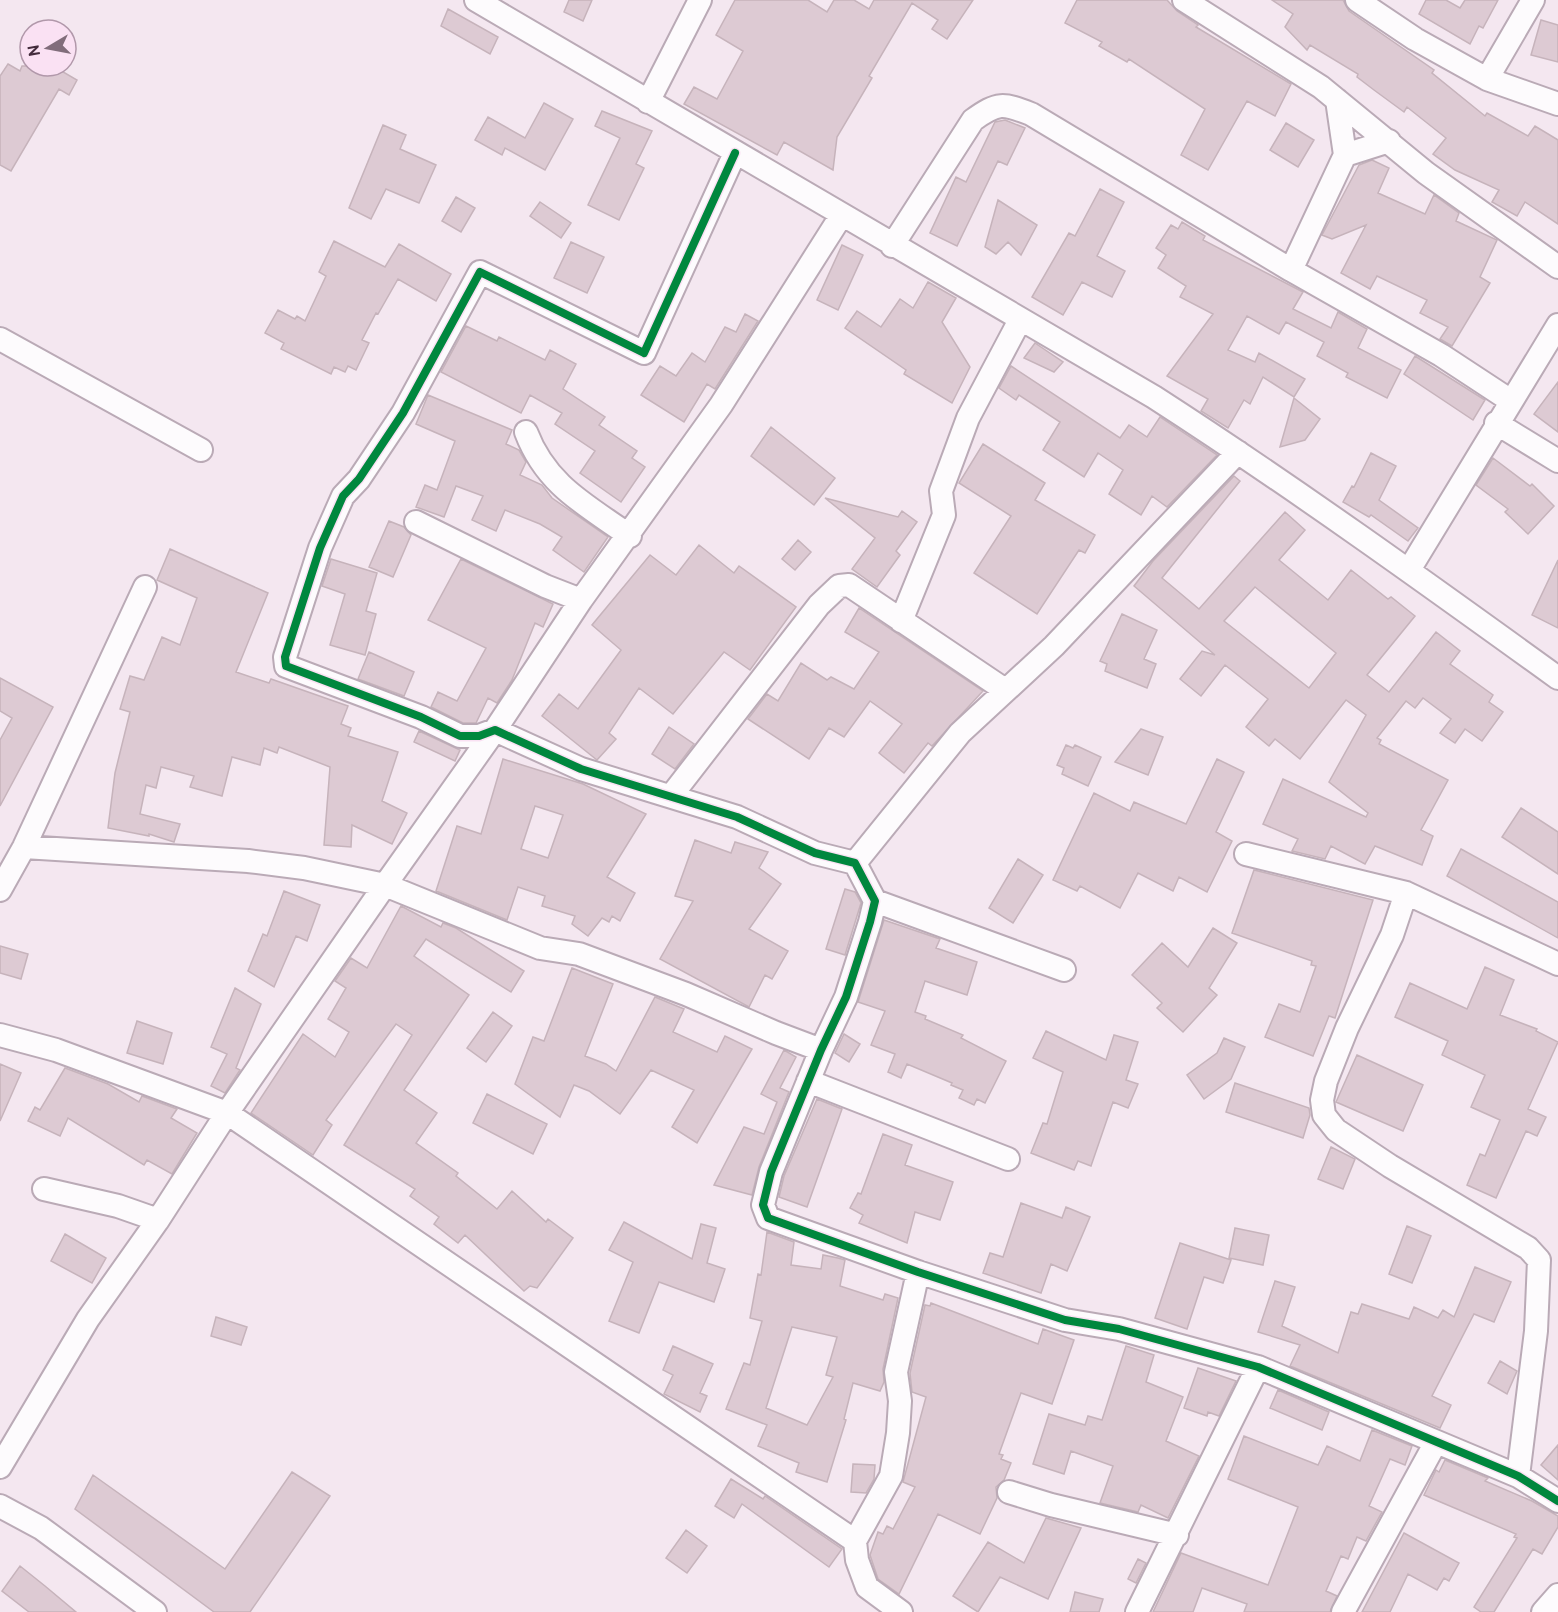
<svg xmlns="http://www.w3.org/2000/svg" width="1558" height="1612" viewBox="0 0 1558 1612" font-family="Overpass,sans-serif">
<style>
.building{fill:#ddcad3;stroke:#c6b3bb;stroke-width:1.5;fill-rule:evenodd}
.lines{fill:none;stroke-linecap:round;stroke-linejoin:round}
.minor-casing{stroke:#baaab6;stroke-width:26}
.minor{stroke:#fdfbfd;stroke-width:22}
.cycleway-casing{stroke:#fae1f3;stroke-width:11}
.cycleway{stroke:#00873e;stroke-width:8}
</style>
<rect width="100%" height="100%" fill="#f4e7f0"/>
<path class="building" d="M569,0H592L583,21L564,12Z
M735,0H808L827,12L834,0H854L869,9L874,0H973L947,39L932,29L938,20L912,3L869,76L872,78L837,137L833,170L784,142L777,155L684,104L694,87L717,99L743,51L716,35Z
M1077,0H1167L1177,11L1198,25L1196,27L1291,84L1275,116L1247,101L1208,170L1181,155L1205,109L1129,59L1127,62L1099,46L1102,42L1065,23Z
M1272,0H1343L1349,11L1434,70L1432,73L1485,116L1487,113L1528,136L1535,126L1558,140V224L1525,202L1517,216L1492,202L1499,190L1455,170L1433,154L1446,138L1407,107L1404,112L1374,90L1357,77L1358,74L1310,45L1307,50L1285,27L1293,14Z
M1426,0H1446L1460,8L1465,0H1498L1483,28L1479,26L1470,44L1419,14Z
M448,9L498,37L490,54L441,26Z
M1541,20L1558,25V62L1531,55Z
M8,64L20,71L22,66H53L77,80L69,95L59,89L11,171L0,165V76Z
M544,103L573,119L545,170L505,148L502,155L475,140L488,117L525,138Z
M602,111L652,131L636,164L644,168L619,220L588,205L620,138L595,126Z
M1005,120L1025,128L1007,165L998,161L957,246L930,233L956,177L966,182L995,122Z
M1286,123L1314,140L1298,167L1270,150Z
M383,125L406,135L400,149L436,165L419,203L386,189L371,219L349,208Z
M1372,160L1389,168L1378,193L1425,214L1434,195L1459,213L1456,221L1497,240L1480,277L1490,283L1452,346L1440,339L1448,327L1420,313L1427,300L1377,276L1370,289L1341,273L1366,225L1332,239L1322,235L1359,165Z
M1100,189L1124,202L1097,256L1125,271L1112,297L1082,282L1063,315L1032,297L1069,233L1075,236Z
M456,197L475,208L461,232L442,221Z
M998,200L1037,225L1021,255L1008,242L996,254L985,247Z
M540,202L571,223L561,238L530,216Z
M1182,222L1205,236L1203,240L1303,292L1293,309L1331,328L1338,312L1367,329L1358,348L1401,370L1387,398L1346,377L1348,373L1317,356L1324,342L1286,322L1279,334L1247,316L1228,350L1255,362L1259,353L1305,379L1294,397L1263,377L1250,404L1244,400L1228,428L1201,411L1208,399L1167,376L1213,314L1180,297L1186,286L1158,268L1166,255L1156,248L1171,225L1178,229Z
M334,241L385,267L399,244L451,274L436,301L398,279L378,314L376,313L362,340L369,343L356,370L348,366L345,372L334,367L331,374L281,349L284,343L265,333L278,310L295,319L297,316L305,321L326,276L319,272Z
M571,242L604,257L587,293L554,278Z
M842,245L863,255L838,310L817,300Z
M928,282L956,298L942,322L970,367L952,403L904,374L906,370L845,328L857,311L881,327L900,299L913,308Z
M745,314L758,321L715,389L707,384L684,422L641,395L660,366L676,376L692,353L705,362L725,327L736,332Z
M466,326L497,341L499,337L545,360L550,350L576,364L563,389L605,417L599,425L637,451L632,458L645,467L621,502L580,473L595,451L555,424L562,413L530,395L521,413L441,372Z
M1035,343L1063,362L1054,372L1024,358Z
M1415,356L1485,400L1473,420L1404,374Z
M1011,366L1120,438L1129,425L1147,437L1160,417L1217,455L1167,507L1152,496L1141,515L1109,494L1123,470L1098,453L1084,477L1043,450L1060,422L1019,395L1016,400L999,388Z
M1558,382V432L1534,414Z
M428,395L512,430L506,444L519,450L526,462L520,475L542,485L552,498L608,537L584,572L553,550L562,537L540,524L505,510L496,531L472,520L483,496L456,486L444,517L416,507L425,485L437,490L455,441L416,424Z
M1294,398L1320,419L1305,440L1280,447Z
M771,427L835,478L814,505L751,456Z
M983,444L1045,483L1035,500L1095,535L1085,553L1079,550L1037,614L974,573L1011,516L959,483Z
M1371,453L1396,466L1379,500L1418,528L1408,541L1371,515L1369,517L1343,502L1352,486L1354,487Z
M1493,458L1530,486L1532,484L1554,506L1528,534L1505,512L1508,509L1476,485Z
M1234,476L1240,481L1162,578L1199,609L1285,512L1305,530L1279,560L1328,600L1351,570L1388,599L1391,597L1415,616L1367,675L1389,692L1436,632L1460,651L1450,664L1493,695L1489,702L1503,712L1482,741L1465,729L1455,743L1440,733L1451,719L1423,698L1415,708L1406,701L1377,738L1381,740L1379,744L1448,780L1421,830L1433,836L1422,865L1375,846L1365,864L1331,846L1325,859L1292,851L1298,839L1263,824L1283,779L1366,817L1368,813L1329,782L1366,715L1346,700L1300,759L1275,739L1269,746L1246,727L1268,699L1225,665L1201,696L1180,679L1202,651L1215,655L1134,586L1153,561ZM1255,587L1336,653L1309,688L1224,621Z
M825,498L898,517L902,511L917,522L896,551L900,555L877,587L852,569L875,538Z
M389,521L404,527L411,535L393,577L369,567Z
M798,540L811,552L795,570L782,559Z
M699,545L734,573L739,566L796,607L750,670L724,652L673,714L639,688L609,733L616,739L597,760L542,716L559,694L578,709L621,650L592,625L650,555L676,575Z
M170,549L268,593L236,672L269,683L271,679L348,706L341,724L351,728L348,736L398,752L382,801L407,813L392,844L352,825L351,847L324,845L330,767L279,747L277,753L264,748L260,765L232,757L222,796L190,787L194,776L161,767L156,788L146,785L140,814L180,824L174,842L149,834V836L108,828L115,773L130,712L120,709L130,676L144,680L162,637L180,645L197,598L157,580Z
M331,559L377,573L366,611L376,614L365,655L330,645L345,594L322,586Z
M461,559L553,604L543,627L535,623L512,680L497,703L488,698L476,723H463L431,707L438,692L457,701L486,648L428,620Z
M1558,560V628L1532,615Z
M859,608L983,691L932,746L928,743L904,773L879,753L902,724L870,701L844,737L829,728L809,759L748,719L767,694L778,701L801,663L827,680L831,677L854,689L879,652L845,632Z
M1122,614L1157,630L1144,659L1156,664L1147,688L1105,671L1107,664L1100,661Z
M369,652L414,672L404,696L358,679Z
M0,678L53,707L0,806V740L12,718L0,711Z
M669,727L694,744L675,769L652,754Z
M1141,729L1163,737L1148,775L1115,762Z
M419,731L460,750L455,761L414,742Z
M1066,745L1073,748L1075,745L1101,757L1088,786L1062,774L1064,768L1057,765Z
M503,759L583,784L646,814L607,877L635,893L620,921L612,916L609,922L602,918L588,936L572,924L575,916L542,906L545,896L518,887L507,920L436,891L457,826L481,834ZM535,806L563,815L548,858L521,849Z
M1217,759L1244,772L1216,832L1232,841L1207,892L1179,877L1173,891L1138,873L1120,908L1080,886L1077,891L1053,880L1094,793L1130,811L1134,802L1186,824Z
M1521,808L1558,832V874L1502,837Z
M695,840L731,853L735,842L768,852L759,868L781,884L749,929L788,951L772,979L765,975L749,1007L660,959L693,901L675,896Z
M1461,849L1558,902V938L1447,876Z
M1018,859L1043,875L1013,923L989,908Z
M1254,870L1373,900L1335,1018L1329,1016L1313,1056L1265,1037L1279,1004L1300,1012L1316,966L1311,965L1312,961L1232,933Z
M845,889L855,892L861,903L845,955L826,949Z
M284,891L320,905L307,941L296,936L274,987L248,971L263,934L267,936Z
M401,906L441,927L443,923L456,928L524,971L511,992L426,939L414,956L469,995L404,1090L437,1113L416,1143L458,1173L456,1176L497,1209L512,1191L546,1222L548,1219L573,1238L537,1288L530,1286L524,1291L465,1235L458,1243L434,1224L439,1217L410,1196L415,1189L344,1145L412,1035L396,1024L326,1120L332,1125L313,1155L251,1113L303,1034L335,1057L349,1032L328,1019L346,988L335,981L351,958L367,968Z
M884,920L940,939L936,948L977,962L967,995L925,981L915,1012L926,1016L925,1019L963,1035L961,1038L1006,1061L985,1103L977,1099L974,1105L959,1098L963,1090L951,1085L952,1083L907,1064L901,1078L888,1072L895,1054L871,1045L885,1011L858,1002Z
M1213,928L1237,943L1209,988L1217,995L1183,1032L1157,1008L1162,1003L1132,975L1162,943L1188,967Z
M0,946L28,954L21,979L0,973Z
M1485,967L1514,980L1500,1015L1537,1029L1536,1031L1558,1042L1528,1109L1546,1117L1537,1136L1526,1131L1496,1198L1467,1185L1480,1154L1485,1156L1500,1120L1471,1107L1485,1075L1442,1055L1448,1041L1395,1017L1410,983L1467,1009Z
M572,968L613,984L585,1056L606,1064L616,1071L655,997L684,1009L673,1032L717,1052L725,1036L752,1049L697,1143L672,1127L694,1090L651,1070L620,1114L589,1091L574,1085L560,1117L515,1084L533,1037L544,1041Z
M235,988L261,1004L236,1068L240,1070L225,1093L211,1086L227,1054L211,1047Z
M493,1012L512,1026L486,1062L467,1048Z
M137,1021L172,1033L163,1064L127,1053Z
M1046,1031L1106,1060L1114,1035L1138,1042L1126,1080L1138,1084L1128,1108L1113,1102L1091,1166L1078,1161L1074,1170L1031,1153L1043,1123L1047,1124L1063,1072L1033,1058Z
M844,1034L860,1044L849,1062L835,1053Z
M1224,1038L1245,1047L1231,1079L1204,1099L1187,1075L1217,1053Z
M784,1050L796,1057L780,1088L789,1092L759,1167L752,1195L714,1185L744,1127L764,1134L777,1102L761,1094Z
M1357,1055L1423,1085L1403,1131L1336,1102Z
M0,1064L21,1073L0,1121Z
M65,1068L108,1084L139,1102L142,1096L177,1109L171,1118L197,1133L172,1174L147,1160L144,1165L68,1118L60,1136L28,1121L35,1107L40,1110Z
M1235,1083L1309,1108L1310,1115L1303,1138L1226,1112Z
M487,1094L547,1124L533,1154L473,1123Z
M817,1099L842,1109L807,1207L779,1197L784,1176Z
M883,1134L912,1145L905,1165L953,1182L940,1220L915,1212L907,1243L859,1223L863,1215L850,1208L858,1193L861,1194Z
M1331,1147L1355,1159L1343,1189L1318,1179Z
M1021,1203L1062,1218L1066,1207L1090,1217L1067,1271L1051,1264L1041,1293L983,1273L990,1253L1003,1257Z
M624,1222L692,1259L701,1224L716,1228L707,1263L725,1269L714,1302L659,1282L639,1333L609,1321L633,1262L609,1250Z
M1407,1226L1431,1236L1412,1283L1389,1274Z
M1235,1228L1269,1235L1263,1265L1229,1258Z
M767,1232L794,1242L791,1265L821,1269L823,1255L838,1258L845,1260L840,1286L883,1300L885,1294L898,1298L883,1369L884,1382L880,1391L853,1383L844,1419L846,1420L827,1482L796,1472L799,1463L758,1446L767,1425L726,1409L744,1363L750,1365L762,1321L750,1318L758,1274L761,1275ZM792,1327L837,1337L826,1375L833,1377L807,1425L766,1408Z
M65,1234L106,1258L92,1283L51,1261Z
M1180,1243L1231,1260L1223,1283L1204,1277L1187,1329L1155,1318Z
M1475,1267L1511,1282L1494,1322L1474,1314L1432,1396L1451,1405L1440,1428L1290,1366L1300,1345L1258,1332L1275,1281L1295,1287L1282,1326L1338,1353L1351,1312L1358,1314L1362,1304L1409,1319L1414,1307L1438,1318L1443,1310L1454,1317Z
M931,1303L1038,1344L1043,1329L1074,1340L1052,1404L1021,1393L999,1454L1003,1455L1001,1459L1011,1463L1004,1480L996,1487L997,1498L980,1534L938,1514L899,1594L878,1579L870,1555L878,1532L883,1534L887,1526L893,1529L915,1487L903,1482L926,1397L912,1392L910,1373L925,1305L930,1306Z
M216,1317L247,1327L241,1345L211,1336Z
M673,1346L713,1364L700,1393L707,1396L700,1412L664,1394L673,1375L663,1370Z
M1126,1346L1154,1355L1146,1382L1183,1397L1166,1441L1199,1456L1168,1518L1141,1505L1138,1512L1100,1503L1113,1466L1071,1451L1064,1474L1033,1464L1049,1414L1085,1425L1088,1416L1102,1420Z
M1500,1361L1517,1371L1507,1394L1488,1383Z
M1198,1368L1236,1381L1219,1416L1208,1412L1207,1416L1184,1408Z
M1278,1390L1329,1412L1322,1430L1270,1408Z
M1372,1430L1412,1446L1405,1465L1390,1459L1369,1506L1382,1512L1366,1541L1357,1537L1348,1559L1341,1556L1326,1591L1337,1596L1330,1612H1244L1247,1604L1202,1588L1193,1612H1153L1181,1553L1268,1585L1298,1507L1228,1479L1244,1436L1318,1465L1327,1446L1360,1461Z
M1558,1445V1480L1541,1465Z
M1445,1460L1488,1478L1485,1481L1532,1501L1558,1516V1527L1542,1554L1533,1549L1494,1612H1481L1474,1607L1517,1538L1514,1537L1516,1534L1424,1495L1436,1470L1439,1472Z
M853,1464L875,1465L874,1479L866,1493L851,1492Z
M292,1472L330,1496L250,1612H214L75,1509L93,1475L225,1569Z
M731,1479L763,1499L765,1496L842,1549L829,1567L742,1504L734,1518L715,1506Z
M1046,1518L1081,1528L1048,1599L1000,1577L978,1612L953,1596L988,1542L1024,1563Z
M686,1530L707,1546L687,1573L666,1558Z
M1404,1533L1459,1563L1449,1581L1444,1578L1437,1590L1408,1574L1390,1612H1362Z
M1138,1559L1146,1563L1136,1583L1128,1579Z
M20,1566L45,1586L76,1612H29L2,1591Z
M1075,1592L1103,1599L1099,1612H1070Z"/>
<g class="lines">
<defs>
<path id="minor" d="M476,0L1154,397C1292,486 1425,582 1558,678
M1184,0L1321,87L1426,173L1558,267
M1357,0L1415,39L1487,79L1558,104
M1487,79L1533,0
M648,102L700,0
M735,153L644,353L480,272L403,413L359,479L343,496L320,548L285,657L286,666L421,717L460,736H479L495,730L581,769L737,817L815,853L855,863L875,901L870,922L846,997L821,1050L771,1172L763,1205L768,1218L918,1272L1065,1320L1119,1329L1258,1367L1518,1476L1558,1501
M1345,155L1389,141
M892,246L973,120C998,102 1003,103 1031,114L1291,270L1441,355L1511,401
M1291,270L1345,155L1337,100
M0,339L201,450
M1496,423L1558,461
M526,432C546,485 586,505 630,536
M416,522L545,586L581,600
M1409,570L1558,325
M901,621L944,515L941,491L968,418L1020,320
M671,796L819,605L839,586L849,585L1005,690
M24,847L248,861L304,868L385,885L540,948L579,954L686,994L776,1033L821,1050
M1246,854L1406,893L1558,964
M855,863L960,733L1054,646L1238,452
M0,890L24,847L145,587
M1406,893L1392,935L1347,1028L1326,1081L1322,1100L1324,1115L1336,1130L1390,1166L1528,1248L1539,1260L1536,1331L1518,1476
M875,901L1064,970
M0,1035L56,1050L227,1113L855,1541
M808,1081L1008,1159
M44,1189L118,1206L158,1220
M0,1467L88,1319L158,1220L227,1113L385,885L495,730L581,600L721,405L841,216
M1009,1492L1051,1505L1177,1535
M0,1506L41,1528L155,1612
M901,1612L867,1587L857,1560L855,1541L891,1476L898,1433L900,1401L896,1372L918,1272
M1137,1612L1258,1367
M1343,1612L1436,1442
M1543,1612L1558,1595"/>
</defs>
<use href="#minor" class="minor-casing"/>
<use href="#minor" class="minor"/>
<defs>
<path id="cycleway" d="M735,153L644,353L480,272L403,413L359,479L343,496L320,548L285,657L286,666L421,717L460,736H479L495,730L581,769L737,817L815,853L855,863L875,901L870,922L846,997L821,1050L771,1172L763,1205L768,1218L918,1272L1065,1320L1119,1329L1258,1367L1518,1476L1558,1501"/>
</defs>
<use href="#cycleway" class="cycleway-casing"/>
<use href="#cycleway" class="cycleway"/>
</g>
<g transform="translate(48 48) rotate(260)"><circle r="28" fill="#fae1f3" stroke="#b198aa" stroke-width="1.5"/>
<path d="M0-4.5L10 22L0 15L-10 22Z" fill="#816d7b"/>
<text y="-9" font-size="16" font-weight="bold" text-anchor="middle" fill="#432b3c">N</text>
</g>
</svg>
